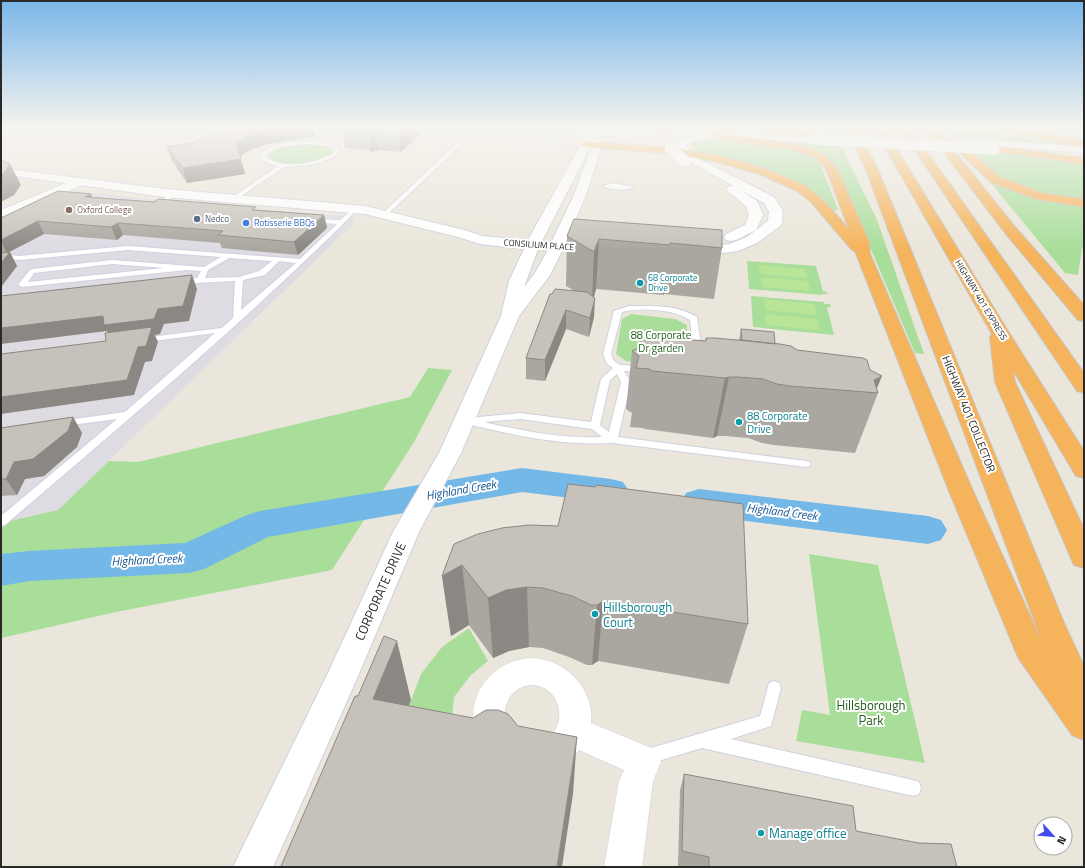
<svg xmlns="http://www.w3.org/2000/svg" width="1085" height="868" viewBox="0 0 1085 868" font-family="'Titillium Web',sans-serif">
<style>
.industrial{fill:#dedbe3}
.green{fill:#a8de9a}
.pitch{fill:#b9e596}
.lines{fill:none;stroke-linecap:round;stroke-linejoin:round}
.river{fill:#73b8e7;fill-rule:evenodd}
.service-casing{stroke:#d0d1e1;stroke-width:2}
.minor-casing{stroke:#d0d1e1;stroke-width:1}
.tertiary-casing{stroke:#d0d1e1;stroke-width:2}
.secondary-casing{stroke:#d0d1e1;stroke-width:2}
.motorway-casing{stroke:#c7c7c7;stroke-width:2}
.service{fill:#fff;fill-rule:evenodd}
.minor{fill:#fff;fill-rule:evenodd}
.tertiary{fill:#fff;fill-rule:evenodd}
.secondary{fill:#fff;fill-rule:evenodd}
.motorway{fill:#f5b35b;fill-rule:evenodd}
.tertiary-bridge-casing{stroke:#d0d1e1;stroke-width:12;stroke-linecap:butt}
.secondary-bridge-casing{stroke:#d0d1e1;stroke-width:12;stroke-linecap:butt}
.tertiary-bridge{stroke:#fff;stroke-width:11}
.secondary-bridge{stroke:#fff;stroke-width:11}
.wall{fill:#aaa7a1}
.shaded-wall{fill:#8b8883}
.building{fill:#c6c2bb;stroke:#8b8883}
.education-dot{fill:#8d6e63;stroke:#fff;stroke-width:1.5}
.service-dot{fill:#5c6f8a;stroke:#fff;stroke-width:1.5}
.shop-dot{fill:#3f7fe0;stroke:#fff;stroke-width:1.5}
.culture-dot{fill:#0f9aa8;stroke:#fff;stroke-width:1.5}
.labels{text-anchor:middle;stroke-width:4;stroke-linejoin:round;paint-order:stroke}
.far-education-label{font-size:9px;fill:#785e54;stroke:#fff;text-anchor:start}
.far-service-label{font-size:9px;fill:#4e5e75;stroke:#fff;text-anchor:start}
.far-shop-label{font-size:9px;fill:#366cbe;stroke:#fff;text-anchor:start}
.far-street-label{font-size:9px;fill:#292929;stroke:#fff}
.far-culture-label{font-size:9px;fill:#0d838f;stroke:#fff;text-anchor:start}
.park-label{font-size:11px;fill:#22611d;stroke:#fff}
.street-label{font-size:11px;fill:#292929;stroke:#fff}
.culture-label{font-size:11px;fill:#0d838f;stroke:#fff;text-anchor:start}
.water-label{font-size:12px;font-style:italic;fill:#155591;stroke:#fff}
.near-street-label{font-size:13px;fill:#292929;stroke:#fff}
.near-culture-label{font-size:13px;fill:#0d838f;stroke:#fff;text-anchor:start}
.near-park-label{font-size:13px;fill:#22611d;stroke:#fff}
</style>
<rect width="100%" height="100%" fill="#eae6db"/>
<path class="industrial" d="M76,191L175,202L353,217V224L58,510L1,523V226Z"/>
<path class="green" d="M948,128H1001L1084,147L955,137Z
M703,140C728,142 799,142 817,159C821,164 835,202 838,210H833L813,192L695,152L690,141Z
M789,143L840,144L877,220L924,354L915,353L837,169C826,152 807,149 789,143Z
M308,144L325,146L332,150V153C323,163 278,169 269,157C274,145 297,145 308,144Z
M969,152L1030,155L1084,163V200C1056,196 1025,191 1000,177C989,170 979,160 969,152Z
M986,177L991,178L1001,184L1084,205V246L1082,248L1078,275L1065,273Z
M747,261L816,266L823,291L827,292V294H822V295L749,289Z
M751,296L824,302V304H830L831,307H827L834,335L753,327Z
M631,314L675,319L687,325L686,359L677,367L626,361L616,354L622,319Z
M428,368L452,370L414,442L332,570L116,612L1,638V523L58,510L109,461L138,462L410,397Z
M809,554L878,565L925,763L796,741L802,710L830,715Z
M469,628L488,661L470,676L454,697L452,720L389,759L421,674L442,647Z"/>
<path class="pitch" d="M759,265L805,269L808,278L760,274Z
M761,277L808,281L811,291L762,287Z
M764,299L814,304L817,315L765,310Z
M765,314L817,319L820,330L767,325Z"/>
<g class="lines">
<path class="river" d="M522,468L611,479L623,482L629,491L623,500L611,503L522,492L268,537L204,569L190,573L29,581L1,586V554L29,551L185,543L247,515L260,511Z
M699,489L928,516L941,520L947,530L941,540L928,544L699,515L686,511L681,502L686,493Z"/>
<defs>
<path id="service" d="M468,133L585,143L587,144L585,145L471,135L386,216H382V214Z
M291,142C306,141 327,139 339,149L338,155L322,162L310,165L284,167L234,201H230V199L278,166L267,163L260,158C262,147 280,144 291,142ZM310,144L329,146L334,150V153C314,164 285,170 265,157C275,144 295,145 310,144Z
M613,183L633,187C627,191 609,190 603,186Z
M173,193L178,194L156,207L151,206Z
M354,208L357,210L356,211C245,322 124,423 5,525L1,526V516L117,419L63,426L60,425L58,423L60,421L125,412L215,333L145,342H142L141,340L142,338L222,328L233,318L235,281L177,284V280L197,278L201,271L187,270L22,287L18,285L30,270L32,269L112,260L204,267L221,257L128,250L19,260L1,258V254L19,256L128,246L300,259L337,224L313,222L311,221V219L340,220ZM229,258L272,261L259,271L239,277L205,278L208,270ZM279,261L296,263L241,310L243,280L265,275ZM112,264L164,268L28,282L34,273Z
M629,306C652,306 676,304 697,317L702,353L698,356L694,353L690,320C674,309 640,307 622,312L611,354L614,361L620,365L643,366L647,369L643,372L624,371L631,382L618,437L806,461L810,462L811,464L810,466L806,467L612,443C560,446 511,435 461,422L459,420L461,418H469L520,413L591,422L601,379L613,368L607,364L603,354L614,311ZM617,374L621,382L609,432L600,425L610,380ZM520,419L592,429L602,437C562,439 523,431 484,422Z
M774,681L779,683L781,688L771,726L731,739L913,780L919,782L921,788L919,794L913,796L702,748L655,762L646,768L640,766L638,760L644,750L760,716L769,683Z"/>
<path id="minor" d="M528,658C563,657 595,687 591,723L656,750L661,762L653,781L642,867H604L619,781L624,770L579,750C572,761 562,766 550,771C537,776 525,775 512,770C453,746 464,667 528,658ZM532,685C568,687 569,742 532,742C495,742 496,687 532,685Z"/>
<path id="tertiary" d="M590,128H600L542,241H552L574,195L593,142L598,139L603,142L586,195L566,242L602,245L604,248L602,251L597,252L562,251L550,275L519,316L461,453L419,532L355,683L273,867H233L328,673L393,532L439,453L501,316L509,281L524,249L480,244L458,237L365,214L166,197L1,174V168L166,189L365,206L468,231L482,236L528,240ZM538,249L548,250L535,273L524,287Z
M715,133L720,136L719,138L695,141L685,145L688,151L687,153H679L674,146C683,133 700,134 715,133Z
M691,155L774,197L783,211L782,223L780,226L757,243L738,251L693,257L688,256L686,253L688,250L730,244L747,237L768,221L769,211L764,203L687,160L685,158L687,156Z
M732,186L736,187L757,201L763,215L756,230L736,240L731,241L726,240L724,237L726,234L745,225L749,215L746,206L726,190L728,187Z"/>
<path id="secondary" d="M560,128H585V129C580,134 566,133 560,128Z
M632,129L814,136L819,139L814,142L628,134L627,132L628,130Z
M989,140L1084,147V153L985,145L984,143L985,141Z
M78,178L82,179L84,182L82,185L35,207L1,219V210Z"/>
<path id="motorway" d="M660,128H670V130L665,133L661,132Z
M790,128L812,131L817,134L812,137L769,132L764,129Z
M847,128H857L878,170L1064,623L1084,666V740L1072,735L1019,659L1015,650L949,491L855,251L852,250L811,202L797,191L759,174L717,162L675,154L585,147L580,144L585,141L675,148L718,155L767,169L806,186L825,202L849,229L826,169L817,159L804,153L789,149L715,139L710,136L715,133L790,143L812,149L825,155L837,168L869,242L870,254L973,491L1043,644L866,170Z
M874,128H884L1006,328L1084,451V478L1076,476L1013,370L1015,382L1084,529V568L1074,565L1071,558L995,382L990,337L992,334Z
M900,128H910L1084,373V393L1077,391Z
M925,128H936L1016,228L1084,305V321L1078,320L1006,234Z
M999,128C1028,128 1056,136 1084,141V147L1046,141L1001,130Z
M959,144L963,145L1000,177L1042,193L1084,199V207L1036,199L992,183L955,149L954,147L955,145Z
M994,146L1084,158V164L990,151L989,149Z"/>
</defs>
<use href="#service" class="service-casing"/>
<use href="#minor" class="minor-casing"/>
<use href="#tertiary" class="tertiary-casing"/>
<use href="#secondary" class="secondary-casing"/>
<use href="#motorway" class="motorway-casing"/>
<use href="#service" class="service"/>
<use href="#minor" class="minor"/>
<use href="#tertiary" class="tertiary"/>
<use href="#secondary" class="secondary"/>
<use href="#motorway" class="motorway"/>
<defs>
<path id="tertiary-bridge" d="M670,148L685,161"/>
<path id="secondary-bridge" d="M580,129L632,132
M814,139L994,149"/>
</defs>
<use href="#tertiary-bridge" class="tertiary-bridge-casing"/>
<use href="#secondary-bridge" class="secondary-bridge-casing"/>
<use href="#tertiary-bridge" class="tertiary-bridge"/>
<use href="#secondary-bridge" class="secondary-bridge"/>
</g>
<path class="wall" d="M342,133L420,135L401,152L378,150L371,152L369,150L345,148Z
M315,136L268,144L252,149L240,156L245,174L187,183L172,161L167,147Z
M91,194L92,197L324,215L327,228L298,255L222,248L220,243L123,235L117,240L44,234L9,252L17,266L1,287V218Z
M574,219L722,248L714,299L664,294V295L596,289L594,297V317L589,337L566,329L545,381L526,379V358L552,294L573,290L566,286L567,236Z
M741,329L775,344L797,350L877,389L878,393L855,453L774,445L762,443L748,438L725,436H717L713,438L645,429L643,428L630,427L632,413L626,409L632,351L705,341L706,338L739,340Z
M73,417L82,433L77,447L44,476L25,479L17,495L1,496V428Z
M454,544L748,624L729,684L598,661L592,665H587L569,657L543,648L529,647L509,651L493,658L469,625L451,636L442,576Z
M684,774L856,831L957,867H684L678,866L680,790Z"/>
<path class="shaded-wall" d="M277,128H314L315,136L268,144L252,149L239,157L236,143L249,135L264,130Z
M409,128H419L420,135L401,152L399,137Z
M376,135L378,150L371,152L369,136Z
M241,159L245,174L187,183L183,168Z
M10,164L21,185L14,195L1,202V174Z
M91,194L96,206L85,197Z
M324,215L327,228L298,255L294,242Z
M38,221L44,234L7,253L1,241V240Z
M118,223L123,235L117,240L111,227Z
M599,239L596,289L592,303L594,252Z
M10,252L17,266L1,287V263Z
M192,275L197,289L189,321L164,324L160,334L155,335L158,342L152,361L145,362L134,395L1,414V397L111,340L107,331L1,344V328L158,309Z
M595,298L594,317L589,337L590,318Z
M566,310V329L545,381V360Z
M882,376L875,393L874,380Z
M729,377L717,436L713,438L725,378Z
M73,417L82,433L77,447L44,476L25,479L17,495L6,479L14,462Z
M462,565L469,625L451,636L442,576Z
M527,587L529,647L509,651L493,658L488,598L506,590Z
M603,601L598,661L592,665L597,605Z
M397,641L411,700L390,757L373,699Z
M577,737L573,794L562,867H557Z"/>
<path class="building" d="M223,128H277L264,130L249,135L236,143L241,159L183,168L167,147L194,143Z
M350,128H409L399,137L376,135L369,136L366,135L342,133Z
M1,160L10,164L4,173L1,174Z
M58,191L91,194L85,197L154,202L158,199L256,207L252,210L324,215L294,242L218,235L223,231L118,223L111,227L38,221L1,240V218Z
M574,219L722,230V248L670,243V245L599,239L594,252L567,236Z
M10,252L1,263V253Z
M192,275L183,306L158,309L154,319L104,325L103,316L1,328V296Z
M555,289L587,292L595,298L590,318L566,310L545,360L526,358L550,294H552Z
M152,327L146,346L138,347L127,380L1,397V354L106,341L105,333Z
M741,329L774,332L775,344L742,340Z
M642,336L706,341V338H715L780,344L791,346L797,350L863,358L867,360L870,370L882,376L874,380L878,393L790,386L777,384L763,379L738,377H729L725,378L652,371L650,369L636,368L639,356L632,351L640,347Z
M73,417L68,431L33,459L14,462L6,479H1V428Z
M568,484L595,487L596,485L743,504L748,624L603,601L597,605H591L572,596L543,588L527,587L506,590L488,598L462,565L442,576L454,544L478,534L502,528L529,525L558,526Z
M384,636L397,641L373,699L473,718L486,710H498L508,714L518,726L577,737L557,867H282L281,866L355,696H358Z
M684,774L853,806L856,831L919,843L951,844L957,867H709V857L682,851Z"/>
<linearGradient id="sky" x2="0" y2="1"><stop stop-color="#79b6e8"/><stop offset="0.51" stop-color="#f6f4ef"/><stop offset="1" stop-color="#f6f4ef" stop-opacity="0"/></linearGradient>
<rect width="1085" height="250" fill="url(#sky)"/>
<circle class="education-dot" cx="69" cy="210" r="4"/>
<circle class="service-dot" cx="197" cy="219" r="4"/>
<circle class="shop-dot" cx="246" cy="223" r="4"/>
<g class="culture-dot">
<circle cx="640" cy="283" r="4"/>
<circle cx="739" cy="422" r="4"/>
<circle cx="595" cy="614" r="4"/>
<circle cx="761" cy="833" r="4"/>
</g>
<g class="labels">
<g class="far-education-label">
<text x="77" y="213">Oxford College</text>
</g>
<g class="far-service-label">
<text x="205" y="222">Nedco</text>
</g>
<g class="far-shop-label">
<text x="254" y="226">Rotisserie BBQs</text>
</g>
<g class="far-street-label">
<text transform="translate(539 245) rotate(4)" y="3">CONSILIUM PLACE</text>
<text transform="translate(981 300) rotate(59)" y="3">HIGHWAY 401 EXPRESS</text>
</g>
<g class="far-culture-label">
<text x="648" y="281">68 Corporate<tspan x="648" dy="10">Drive</tspan></text>
</g>
<g class="park-label">
<text x="661" y="339">88 Corporate<tspan x="661" dy="13">Dr garden</tspan></text>
</g>
<g class="street-label">
<text transform="translate(969 414) rotate(68)" y="4">HIGHWAY 401 COLLECTOR</text>
</g>
<g class="culture-label">
<text x="747" y="420">88 Corporate<tspan x="747" dy="13">Drive</tspan></text>
</g>
<g class="water-label">
<text transform="translate(461 490) rotate(-10)" y="4">Highland Creek</text>
<text transform="translate(782 512) rotate(7)" y="4">Highland Creek</text>
<text transform="translate(147 560) rotate(-3)" y="4">Highland Creek</text>
</g>
<g class="near-street-label">
<text transform="translate(380 591) rotate(-66)" y="5">CORPORATE DRIVE</text>
</g>
<g class="near-culture-label">
<text x="603" y="612">Hillsborough<tspan x="603" dy="15">Court</tspan></text>
<text x="769" y="838">Manage office</text>
</g>
<g class="near-park-label">
<text x="871" y="710">Hillsborough<tspan x="871" dy="15">Park</tspan></text>
</g>
</g>
<rect width="1085" height="868" fill="none" stroke="#292929" stroke-width="4"/>
<g transform="translate(1053 836) rotate(117)"><circle r="19" fill="#ffffff" stroke="#a9a9a9"/>
<path d="M0-3L7 15L0 10L-7 15Z" fill="#434bef"/>
<text y="-6" font-size="11" font-weight="bold" text-anchor="middle" fill="#292929">N</text>
</g>
</svg>
